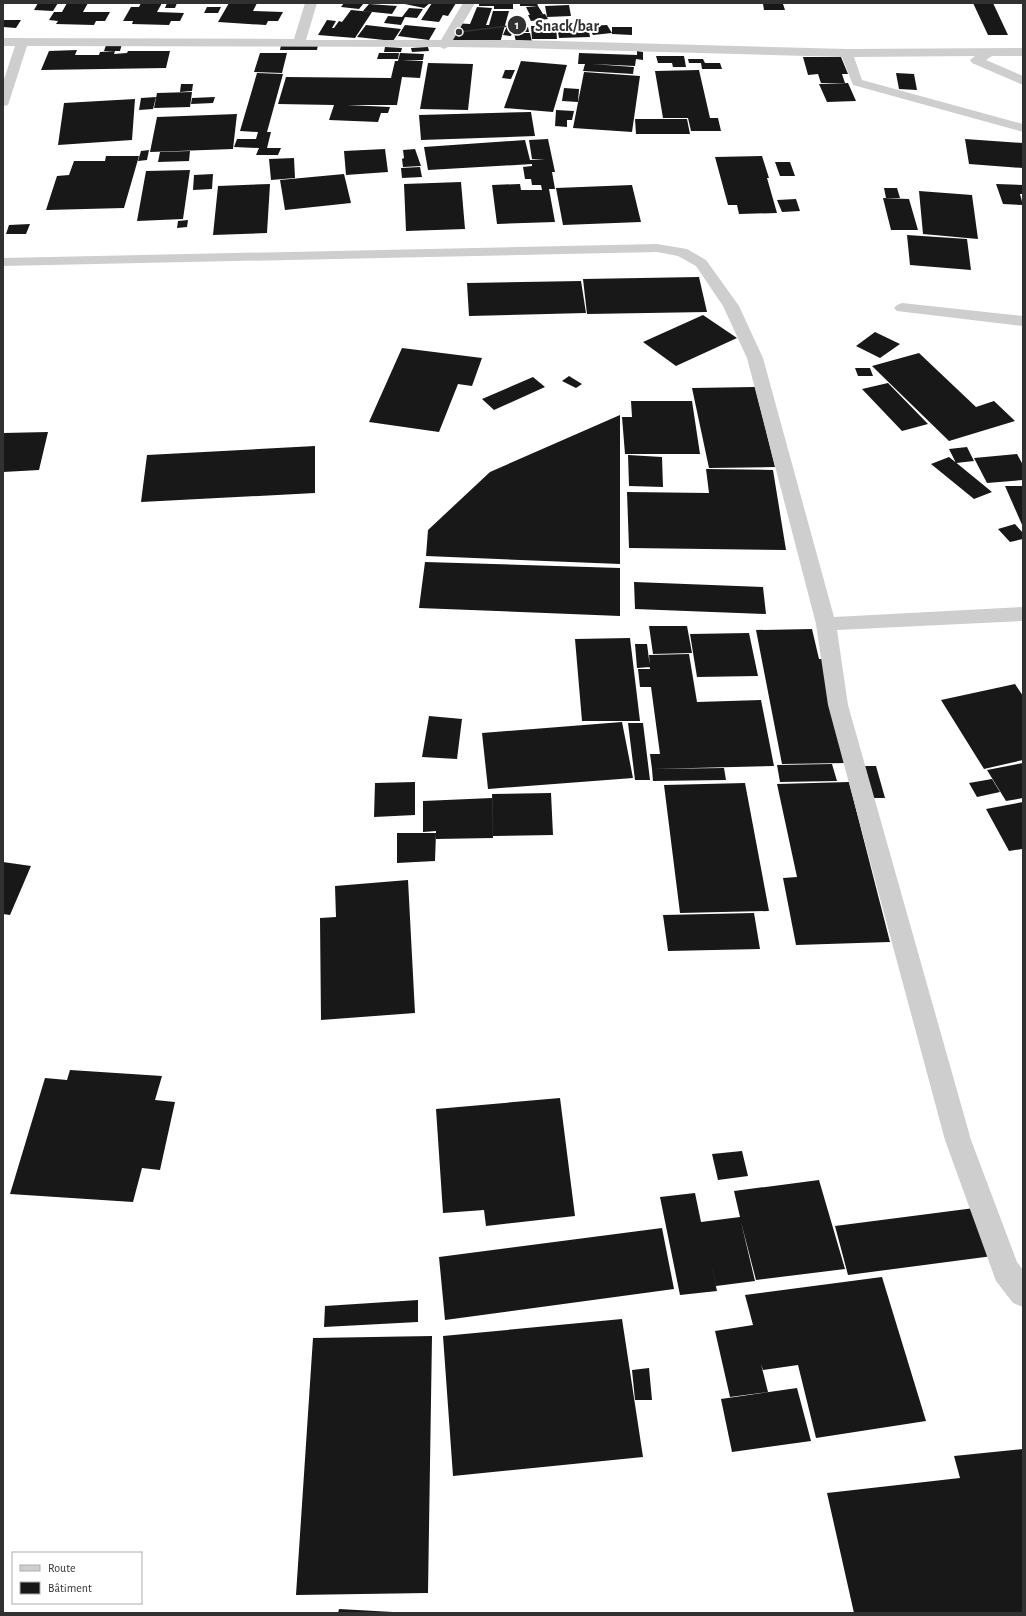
<svg xmlns="http://www.w3.org/2000/svg" width="1026" height="1616" viewBox="0 0 1026 1616" font-family="'Alegreya Sans',sans-serif">
<style>
.building{fill:#181818}
.lines{fill:none;stroke-linecap:round;stroke-linejoin:round}
.minor{fill:#cecece;fill-rule:evenodd}
.leader{fill:none;stroke:#313131;stroke-width:1.5}
.callout-dot{fill:#313131;stroke:#fff;stroke-width:1.5}
.mark-label{font-size:12px;text-anchor:middle;font-weight:bold;fill:#fff}
.callout-label{font-size:16px;text-anchor:middle;font-weight:bold;fill:#313131;stroke:#fff;stroke-width:4;stroke-linejoin:round;paint-order:stroke}
</style>
<rect width="100%" height="100%" fill="#fff"/>
<path class="building" d="M38,3H58L53,11L34,10Z
M67,3H88L83,12H110L105,21H96L94,25L56,24L58,21L49,20L54,12H62Z
M141,3H162L157,12L184,13L180,21H171L169,25L132,24L133,21H123L131,7H139Z
M167,3H177L175,8H165Z
M229,3H257L253,11L283,12L278,21H268L266,25L218,22Z
M344,3H364L359,9L341,7Z
M400,3H430L424,8Z
M432,3H456L448,16L443,15L439,22L421,20Z
M479,3H494V6H479Z
M494,3H513V9H494Z
M520,3H537L538,6H520Z
M973,3H993L1008,35H988Z
M369,4L397,6L392,14L363,11Z
M763,4H783L785,10H764Z
M569,5L571,16L547,17L545,6Z
M538,6L543,14L530,15L526,7Z
M207,7H221L218,13H204Z
M477,7L492,8L486,25H489L493,11H509L500,43L446,40L452,23L470,24Z
M409,8L423,9L417,18L405,17L401,25L384,23L388,16L402,17Z
M351,10L372,12L355,38L318,35L327,20L336,21L332,28H334L339,21L342,22Z
M545,14L548,19L531,21L528,15Z
M3,20H21L16,28L3,27Z
M366,25L401,29L393,41L357,37Z
M405,25L436,28L429,40L398,36Z
M607,25L612,33L593,35L588,26Z
M507,26H514L511,36L503,35Z
M531,26H556L557,39H532Z
M588,26L590,37L559,38L557,27Z
M515,27H528L529,32H517Z
M612,27H632V35L612,34Z
M514,33H530L532,42H516Z
M122,44L120,51H104L106,45Z
M281,45H318L317,50H280Z
M385,47L402,48L401,52H384Z
M428,47L429,51L412,52L411,48Z
M77,50L75,55H99L100,52L115,51L114,54L127,53L128,51H170L166,68L41,70L49,51Z
M637,51L643,52V60L636,59L635,66L592,64L634,67L633,74L583,71L585,64H578L579,53L637,55Z
M260,53H287L282,73L254,72Z
M379,53H399L398,59H377Z
M400,53L424,54L423,60H402L423,61L420,78L402,77L397,105H347L390,107L388,113H381L378,122L329,120L334,105L278,104L286,77L391,78L395,61H398Z
M656,56H684L686,67H673L672,63H658Z
M803,57H841L848,74H842L845,83H821L818,74L808,75Z
M688,59H703L705,63H720L722,69H702L701,63H689Z
M521,61L567,65L553,112L504,108Z
M428,63L473,64L468,110L420,109Z
M505,70H515L511,79L502,78Z
M699,70L710,118H718L721,131H691L688,118H663L655,71Z
M584,72L640,76L632,132L573,128Z
M257,73L283,74L267,132H271L267,148H281L278,155H256L259,148L234,147L237,139H256L258,132L240,131Z
M896,73L914,74L917,90L899,89Z
M848,83L856,101L827,102L819,84Z
M181,84H193L192,91L180,92Z
M564,88L579,89L578,102L562,101Z
M192,92L190,107L154,108L157,93Z
M156,97L153,109L139,110L141,98Z
M215,97L213,103L191,104L192,98Z
M135,99L132,140L58,145L64,103Z
M556,110L574,111L572,120H567V127L555,126Z
M531,112L535,136L421,140L419,115Z
M237,114L233,149L150,152L157,117Z
M635,119H687L690,134H636Z
M548,139L555,172H552L555,189H549L555,222L497,224L492,185L520,184L521,190H542L541,185H547H532L531,179H525L523,167L532,166V164L428,170L424,147L525,140L530,160L545,159H532L529,140Z
M965,139L1023,143V168L969,164Z
M385,149L388,172L346,175L344,151Z
M415,149L421,166L403,167L402,159L404,158L403,150Z
M149,150L147,160L138,161L141,151Z
M190,151L189,161L158,162L160,152Z
M106,156H139L124,208L46,210L57,176L69,175L74,161H105Z
M762,156L769,178H767L777,213L739,214L737,205H728L715,157Z
M294,158L295,178L271,180L269,159Z
M775,162H790L795,176H780Z
M420,167L422,177L402,178L401,168Z
M190,170L183,219L137,221L146,171Z
M213,174L212,189L193,190L194,175Z
M344,174L351,203L285,210L280,180Z
M461,182L465,229L406,231L404,184Z
M270,184L267,233L213,235L218,186Z
M996,184L1023,185V194H1020L1023,205L1003,204Z
M632,185L641,222L563,225L556,188Z
M884,188H897L900,198H886Z
M919,191L972,195L978,239L923,234Z
M883,198L909,199L918,230H891Z
M796,199L800,211L782,212L777,200Z
M188,220L187,227L177,228L178,221Z
M30,224L26,234H6L9,225Z
M907,235L967,239L971,270L910,265Z
M699,277L707,312L587,314L583,279Z
M581,281L586,313L469,316L467,283Z
M703,315L737,338L676,366L643,342Z
M875,332L900,344L880,358L856,346Z
M402,348L482,358L472,386L458,384L439,432L369,422Z
M919,353L976,407L994,401L1015,421L949,441L872,366Z
M855,368H870L873,376H858Z
M569,376L582,384L576,388L562,381Z
M533,377L545,387L494,410L482,399Z
M888,383L928,424L902,431L862,389Z
M755,387L775,467L709,468L692,388Z
M631,401H692L700,454H625L622,417H632Z
M620,415V564L426,556L428,530L490,472Z
M48,432L39,470L3,472V433Z
M315,446V493L141,502L147,455Z
M967,447L974,461L956,463L949,449Z
M1017,454L1023,465V480L987,483L974,458Z
M628,455L662,457L663,487L629,486Z
M949,457L959,465L992,492L974,499L931,464Z
M706,469L773,470L786,550L629,548L627,492L709,493Z
M1005,486H1023V527Z
M1015,524L1023,533V539L1010,542L998,529Z
M425,562L620,568V616L419,608Z
M634,582L763,587L766,614L635,609Z
M649,626H687L692,653L653,654Z
M812,629L819,659H833L847,763L782,764L756,630Z
M749,633L758,676L697,677L690,634Z
M630,638L640,721H582L575,639Z
M635,644H647L650,667L637,668Z
M689,654L697,702L761,700L774,766L652,769L650,754H660L651,687H640L638,669H650L649,655Z
M1015,684L1023,696V760L984,769L941,700Z
M429,716L462,719L457,759L422,757Z
M622,722L633,778L488,789L482,733Z
M628,723H643L650,780H635Z
M1023,763V798L1006,801L987,770Z
M832,764L837,781L780,782L777,765Z
M851,766H876L885,798H859Z
M724,768L726,780L653,781L652,769Z
M992,779L1000,792L977,797L969,783Z
M415,782V815L374,817L375,783Z
M849,782L890,942L796,945L783,878L797,877L777,784Z
M745,783L769,911L680,913L664,785Z
M551,793L553,835L493,836L492,794Z
M492,798L493,838L436,839V831L423,832V801Z
M1023,802V851L1022,849L1009,851L986,809Z
M397,833H436L435,861L397,863Z
M3,862L31,866L10,915L3,914Z
M408,880L415,1013L321,1020L320,918L336,917L335,886Z
M754,913L760,949L668,951L663,915Z
M70,1070L162,1076L155,1100L175,1102L160,1170L142,1168L133,1202L10,1194L45,1078L67,1080Z
M560,1098L575,1216L486,1226L484,1210L443,1213L436,1109Z
M742,1151L748,1176L718,1180L712,1154Z
M819,1180L845,1269L756,1280L741,1222L755,1281L716,1286L711,1263L717,1291L680,1295L660,1197L695,1193L701,1222L740,1217L734,1191Z
M990,1206L1008,1254L848,1275L835,1226Z
M662,1228L674,1289L445,1320L439,1257Z
M882,1277L926,1421L816,1438L798,1365L763,1370L761,1364L768,1392L730,1397L715,1331L753,1325L745,1295Z
M418,1300V1322L324,1327L325,1306Z
M622,1319L643,1457L453,1476L443,1336Z
M432,1336L428,1593L296,1595L313,1338Z
M649,1368L652,1400H635L632,1370Z
M797,1388L811,1441L732,1452L721,1399Z
M1023,1449V1613H854L827,1493L960,1478L954,1456Z
M339,1609L393,1612V1613H338Z"/>
<g class="lines">
<path class="minor" d="M305,3H317L306,40H441L463,3H475L453,40H519L847,49L1023,48V56H992L986,60L1023,76V85L972,63L970,60L975,56L854,57L862,80L1023,124V132L853,85L842,57L519,48L448,47L444,49L440,47L27,46L9,102L8,105L3,106V82L15,46H3V38L294,39Z
M657,244L687,249L706,260L739,306L763,358L834,617L1023,607V621L837,630L848,705L971,1140L1017,1262L1023,1270V1307L1013,1303L996,1281L945,1140L828,705L816,624L747,358L723,306L696,266L678,256L657,252L3,266V258Z
M902,303L1023,316V326L897,311L894,308L897,305Z"/>
</g>
<path class="leader" d="M459 32L517 25"/>
<g class="callout-dot">
<circle cx="459" cy="32" r="4"/>
<circle cx="517" cy="25" r="10"/>
</g>
<g class="mark-label">
<text x="517" y="29">1</text>
</g>
<g class="callout-label">
<text x="567" y="31">Snack/bar</text>
</g>
<rect width="1026" height="1616" fill="none" stroke="#313131" stroke-width="8"/>
<rect x="12" y="1552" width="130" height="52" fill="#ffffff" stroke="#adadad"/>
<rect x="20" y="1565" width="20" height="6" fill="#cecece" stroke="#adadad"/>
<text x="48" y="1572" font-size="12" fill="#313131">Route</text>
<rect x="20" y="1582" width="20" height="12" fill="#181818" stroke="#adadad"/>
<text x="48" y="1592" font-size="12" fill="#313131">Bâtiment</text>
</svg>
